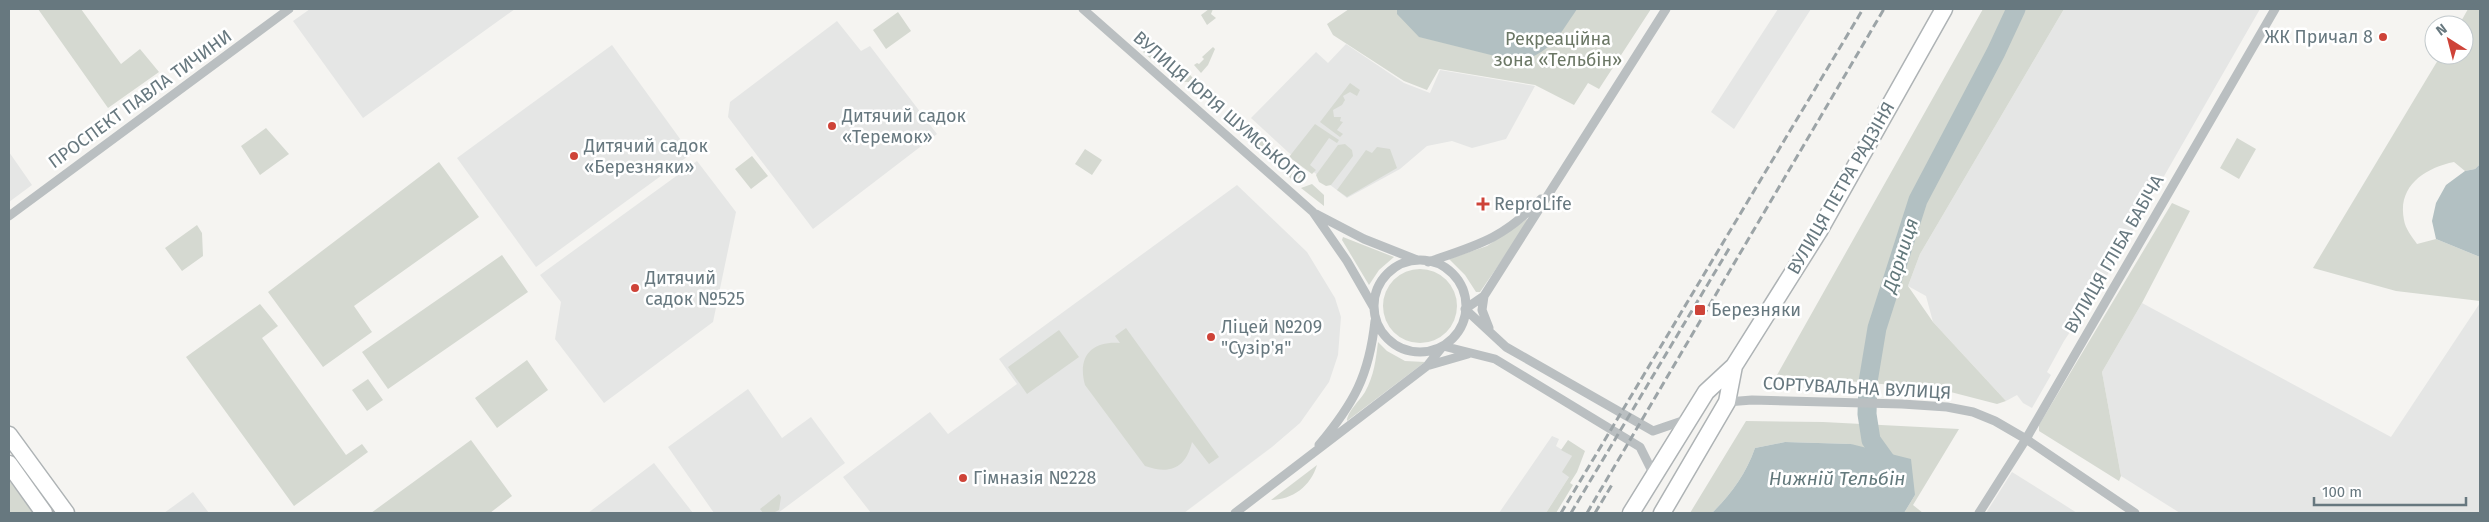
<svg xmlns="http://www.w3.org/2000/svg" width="2489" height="522" viewBox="0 0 2489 522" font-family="'Fira Sans',sans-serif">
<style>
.built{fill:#e5e6e5}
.green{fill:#d5d9d1}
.water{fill:#b2c0c2}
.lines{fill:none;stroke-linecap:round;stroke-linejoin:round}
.river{stroke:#b2c0c2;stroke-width:19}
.major-casing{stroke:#aeb3b5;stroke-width:19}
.minor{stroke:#babfc1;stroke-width:9}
.major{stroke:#fff;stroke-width:16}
.rail{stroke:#9ca4a7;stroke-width:3;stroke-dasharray:8 4;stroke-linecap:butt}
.poi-dot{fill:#ce4338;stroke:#fff;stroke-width:2}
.labels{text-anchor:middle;stroke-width:5;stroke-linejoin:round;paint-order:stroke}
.poi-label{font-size:18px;fill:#67787f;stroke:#fff;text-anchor:start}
.park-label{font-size:18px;fill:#6b7765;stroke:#fff}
.street-label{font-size:18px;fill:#67787f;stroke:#fff}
.water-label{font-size:19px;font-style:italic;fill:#63797c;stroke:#fff}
</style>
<rect width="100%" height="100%" fill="#f5f4f1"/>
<path class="built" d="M310,9H515L363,118L293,21Z
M1778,9H1811L1734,129L1711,112Z
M2064,9H2260L2105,279L2064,341L2047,372L2051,375L2032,408L2023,403L2017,395L2006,401L1933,322L1926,296L1908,286L1920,254Z
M837,21L861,51L870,46L937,134L813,229L728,117L730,102Z
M1346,44L1404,83L1430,93L1440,70L1535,86L1506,139L1472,148L1452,141L1427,146L1400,169L1347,198L1288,152L1251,118L1316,52L1328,63Z
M612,45L691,154L536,267L457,158Z
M9,152L32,185L9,202Z
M697,161L736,212L713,322L604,403L555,339L561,302L540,275Z
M1237,185L1307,252L1335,298L1341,317L1338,355L1329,382L1300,423L1272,447L1184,513H871L843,477L930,412L948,434L1017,384L999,359Z
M2142,303L2391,437L2480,303V513H2180L2121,476L2102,372Z
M748,389L782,438L811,417L845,463L778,513H714L668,447Z
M1552,436L1559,439L1556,446L1572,456L1569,477L1546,513H1499Z
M654,463L693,513H588Z
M2012,472L2063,504L2077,513H1986Z
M193,492L209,513H164Z"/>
<path class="green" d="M38,9H81L121,64L140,49L159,72L108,108Z
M1209,9H1213L1211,14L1216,18L1207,25L1201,15Z
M1349,9H1651L1599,89L1588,83L1574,105L1535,85L1439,69L1427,90L1404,81L1333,35L1327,24Z
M1983,9H2064L1920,254L1908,286L1933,322L2006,401L1997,404L1939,389L1777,375Z
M2468,9H2480V164L2475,169L2465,171L2454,162C2425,168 2397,186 2404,220C2405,228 2412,237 2417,244L2436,239L2480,257V301L2396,291L2313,268L2441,55H2464V25H2459Z
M898,12L911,31L886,49L873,30Z
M1151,41L1179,66L1175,71L1184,79L1189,74L1193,78L1189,82H1178L1143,52Z
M1213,47L1215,49L1208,65L1201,73L1194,65L1197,63L1199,64L1204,59L1202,57Z
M1350,83L1360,90L1357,96L1350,92L1343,96L1345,100L1342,105L1333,110L1334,117H1341L1340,121L1343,122L1337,130L1343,134L1340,137L1320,122Z
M1315,124L1339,140L1337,143L1329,138L1310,165L1316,170L1312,174L1289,157Z
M1248,127L1282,156L1275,162L1245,133Z
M266,128L289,154L260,175L241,146Z
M2237,138L2256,149L2239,179L2220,168Z
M1345,144L1352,150L1353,156L1331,185L1326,186L1319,182L1316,175L1338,145Z
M1377,147L1390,149L1397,168L1347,197L1337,190L1366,150L1372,153Z
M1085,149L1102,160L1092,175L1075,164Z
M752,156L768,176L751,189L735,169Z
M1287,161L1307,178L1293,181L1283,170Z
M439,162L479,217L354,306L372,332L323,367L268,292Z
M1312,184L1324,195V206L1301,188Z
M2172,203L2190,211L2142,303L2102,372L2121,476L2119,481L2039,431V425Z
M1527,219L1529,221L1480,292H1476L1465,275L1449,259L1487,246Z
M197,225L202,233L203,256L182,271L165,248Z
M1343,237L1394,257L1379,270L1369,285L1342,240Z
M502,255L528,292L388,389L362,352Z
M1383 306a37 37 0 1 1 74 0a37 37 0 1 1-74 0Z
M260,304L278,326L262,338L346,455L362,444L368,452L294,506L186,357Z
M1126,328L1219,457L1209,464L1192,442C1186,468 1170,475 1145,466L1085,385C1077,356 1092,341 1120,343L1115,336Z
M1059,330L1079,357L1027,394L1008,367Z
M1378,342L1387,351L1405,361L1425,362L1347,421C1347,412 1360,400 1365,392C1374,376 1376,359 1378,342Z
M527,360L548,390L497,428L475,398Z
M368,379L383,400L367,411L352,390Z
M1746,421L1823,422L1959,429L1913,505L1923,513H1904L1915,495L1851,444L1785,442L1755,448C1746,474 1731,494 1712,513H1690Z
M471,440L512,496L490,513H371Z
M1568,440L1585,451L1577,472L1570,483L1573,485L1556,513H1546L1569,477L1562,472L1572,456L1561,450Z
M1317,465C1311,486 1292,500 1271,500Z
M9,480L33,513H9Z
M779,494L781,497L779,510L773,513H763L760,509Z"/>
<path class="water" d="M1397,9H1577C1559,36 1551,52 1519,62L1419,37L1397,14Z
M2480,164V257L2436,239L2432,221L2436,203L2446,185L2465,171L2475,169Z
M1785,442L1851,444L1911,459L1915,495L1904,513H1712C1731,494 1746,474 1755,448Z"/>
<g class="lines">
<path class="river" d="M1880,513L1895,484L1889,465L1871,440L1867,414L1868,382L1877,328L1918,200L1996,52L2016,9"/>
<defs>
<path id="major" d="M9,435L66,513
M9,464L44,513
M1631,513L1706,392L1734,366L1819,231L1944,9
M1662,513L1727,402L1734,366"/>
</defs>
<use href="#major" class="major-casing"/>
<path class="minor" d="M1083,9L1313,212L1347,261L1374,308
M1316,214L1364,239L1417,260
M9,216L289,9
M1374 306a46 46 0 1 1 92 0a46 46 0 1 1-92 0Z
M1428,262C1478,245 1503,239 1541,199
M1484,296L1482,310L1489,328
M1465,309L1484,296L1666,9
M1465,309L1506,347L1653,431L1688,419
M1443,346L1495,359L1640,447L1654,475
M1430,365L1468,354
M1727,402L1752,400L1902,404L1947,407L1973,412L1995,421L2026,439L2135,513
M1319,445C1354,403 1369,376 1375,321
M1235,513L1427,366L1443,346
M1979,513L2026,439L2275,9"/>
<use href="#major" class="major"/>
<path class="rail" d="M1561,513L1863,9
M1571,513L1730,247
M1587,513L1884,9
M1595,513L1613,483"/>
</g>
<g class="poi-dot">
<circle cx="2383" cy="37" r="5"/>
<circle cx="832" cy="126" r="5"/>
<circle cx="574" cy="156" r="5"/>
<path d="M1480.5 196.5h5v5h5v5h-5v5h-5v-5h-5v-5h5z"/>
<circle cx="635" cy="288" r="5"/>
<rect x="1694" y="304" width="12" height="12" rx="2.5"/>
<circle cx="1211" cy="337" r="5"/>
<circle cx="963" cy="478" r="5"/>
</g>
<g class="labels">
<g class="poi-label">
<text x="2373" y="43" text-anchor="end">ЖК Причал 8</text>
<text x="842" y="122">Дитячий садок<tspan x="842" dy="21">«Теремок»</tspan></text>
<text x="584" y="152">Дитячий садок<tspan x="584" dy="21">«Березняки»</tspan></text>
<text x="1494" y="210">ReproLife</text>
<text x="645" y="284">Дитячий<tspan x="645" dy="21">садок №525</tspan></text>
<text x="1711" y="316">Березняки</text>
<text x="1221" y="333">Ліцей №209<tspan x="1221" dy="21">"Сузір'я"</tspan></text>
<text x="973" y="484">Гімназія №228</text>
</g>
<g class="park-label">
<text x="1558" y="45">Рекреаційна<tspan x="1558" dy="21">зона «Тельбін»</tspan></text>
</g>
<g class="street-label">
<text transform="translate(140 99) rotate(-36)" y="6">ПРОСПЕКТ ПАВЛА ТИЧИНИ</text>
<text transform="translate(1220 108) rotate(41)" y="6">ВУЛИЦЯ ЮРІЯ ШУМСЬКОГО</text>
<text transform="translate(1841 188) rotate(-60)" y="6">ВУЛИЦЯ ПЕТРА РАДЗІНЯ</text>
<text transform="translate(2114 254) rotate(-60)" y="6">ВУЛИЦЯ ГЛІБА БАБІЧА</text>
<text transform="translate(1857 388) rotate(3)" y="6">СОРТУВАЛЬНА ВУЛИЦЯ</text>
</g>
<g class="water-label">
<text transform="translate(1900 255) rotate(-72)" y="7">Дарниця</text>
<text x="1837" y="485">Нижній Тельбін</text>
</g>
</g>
<rect width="2489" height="522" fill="none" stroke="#67787f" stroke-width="20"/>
<g transform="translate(2449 40) rotate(324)"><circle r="24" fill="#ffffff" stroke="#c2c9cc"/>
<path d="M0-4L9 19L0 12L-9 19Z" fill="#ce4338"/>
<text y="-8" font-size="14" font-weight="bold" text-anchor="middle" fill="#67787f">N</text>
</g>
<path d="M2314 497v8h152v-8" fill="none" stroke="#67787f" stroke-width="2.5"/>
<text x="2322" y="497" font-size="15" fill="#67787f" stroke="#ffffff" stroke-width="4" paint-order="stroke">100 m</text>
</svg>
